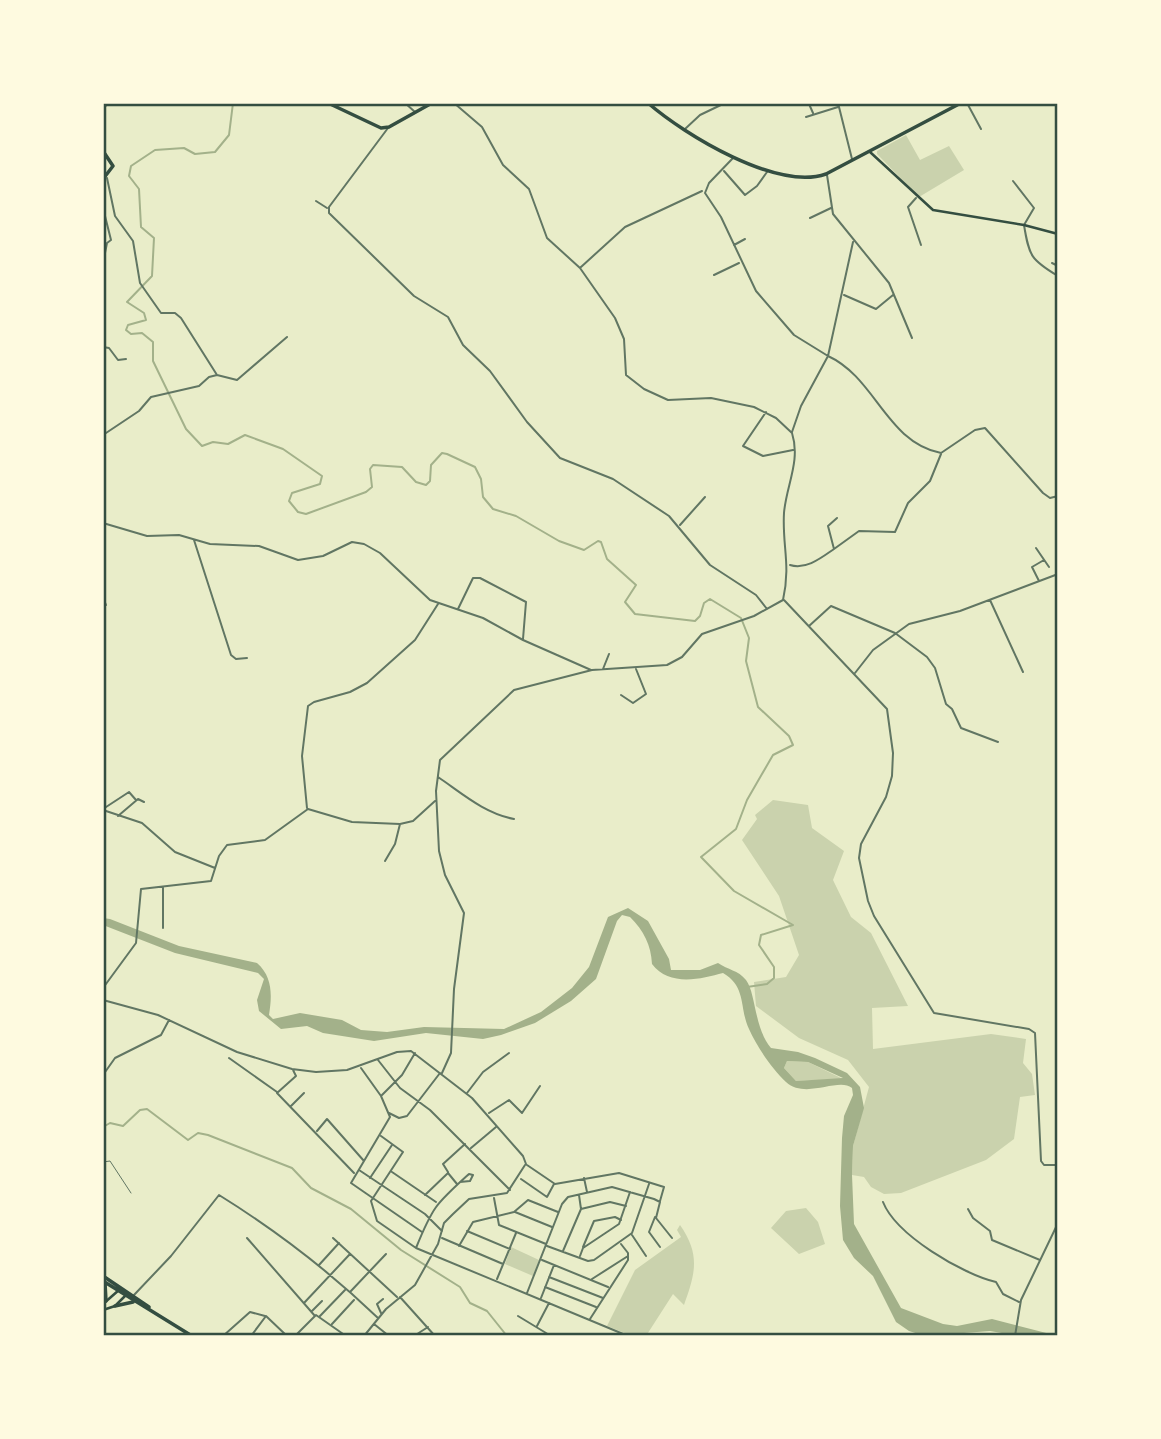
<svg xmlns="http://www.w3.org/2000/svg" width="1161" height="1439" viewBox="0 0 1161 1439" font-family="Lora,serif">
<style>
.green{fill:#cad2ad}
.water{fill:#a3b18a;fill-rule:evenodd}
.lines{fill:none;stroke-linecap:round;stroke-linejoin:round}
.stream{stroke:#a3b18a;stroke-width:2}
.service{stroke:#617663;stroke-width:1}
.minor{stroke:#617663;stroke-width:2}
.tertiary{stroke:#617663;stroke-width:2}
.secondary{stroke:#344e41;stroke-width:2.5}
.trunk{stroke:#344e41;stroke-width:3.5}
.neatline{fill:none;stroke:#344e41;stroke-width:2.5}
</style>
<rect width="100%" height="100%" fill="#e9edc9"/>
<path class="green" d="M906,135L920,160L949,146L964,170L919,197L877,154V151Z
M773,800L808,805L812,828L844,851L833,880L851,917L871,933L908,1006L872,1008L873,1049L991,1034L1026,1039L1023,1063L1032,1074L1035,1095L1020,1097L1014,1139L986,1160L901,1193L884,1194L871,1187L864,1177L852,1175L853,1146L869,1087L848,1060L799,1038L756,1006L754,982L786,977L799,955L779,896L742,840L757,819L755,815Z
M787,1061L808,1062L843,1079L796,1081L784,1068Z
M806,1208L818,1222L825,1244L799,1254L771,1228L786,1211Z
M680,1225C701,1255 695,1274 684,1305L673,1294L646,1336H632L607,1326L635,1270L681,1237L677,1230Z
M511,1247L539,1260L533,1276L505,1264Z"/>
<path class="water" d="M628,908L648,921L669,959L671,970H700L718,963C728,970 738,970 746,980C756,993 754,1028 771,1048L798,1052L815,1058L847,1073L860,1087L864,1108L853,1146L852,1175L854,1224L901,1308L943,1324L957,1326L992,1319L1058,1336H1019L990,1331L925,1336L909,1331L896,1322L873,1276L854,1258L843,1240L840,1206L842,1138L844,1116L853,1095L852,1088C838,1077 806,1100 786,1082C772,1069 757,1047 749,1029C739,1008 747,987 723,973C701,979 669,987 652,964C651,945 644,931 630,917L622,915L617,921L596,979L571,1001L535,1023L501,1035L483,1039L426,1033L374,1041L323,1033L307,1026L281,1029L259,1011L257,1000L264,979L258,973L175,953L103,925V918L110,919L179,946L257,963C273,977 272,996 269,1015L273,1019L300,1013L342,1020L361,1030L387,1032L424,1027L504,1029L541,1012L572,988L589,967L608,917ZM787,1061L808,1062L843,1078L796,1081L784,1068Z"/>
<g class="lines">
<path class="stream" d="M233,103L229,135L215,152L195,154L184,148L155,150L131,166L129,176L139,189L141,227L154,238L152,276L127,302L144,313L146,320L128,325L126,330L131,334L142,333L153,342V361L186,429L202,446L213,442L228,444L245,435L283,449L322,476L320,484L292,493L289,501L298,512L306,514L366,492L372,487L370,469L373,465L402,467L416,482L426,485L430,481L431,465L442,453L447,454L475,467L481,479L483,497L493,509L516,516L559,541L584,550L598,541L601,542L607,559L636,585L625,602L635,614L695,621L700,616L704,603L710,599L741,618L749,638L746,661L758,707L789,736L793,745L773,755L747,800L736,829L701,857L734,891L793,925L761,935L759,945L774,967V978L767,984L747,987
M103,1127L110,1123L123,1126L140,1110L147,1109L188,1140L198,1133L208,1135L292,1168L311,1188L351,1209L401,1250L460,1287L470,1303L487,1311L507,1336"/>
<path class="service" d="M103,1162L110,1161L131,1193"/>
<path class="minor" d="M405,103L415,112
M838,103L852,159
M967,103L981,129
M809,104L813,113
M806,117L838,107
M388,128L329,207V213L414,296L448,317L463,345L490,371L527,422L560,458L613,479L669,516L710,565L756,595L767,609
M685,129L700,115L725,103
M734,157L709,183L705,193L721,217L756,291L794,335L828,356L853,242
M724,171L745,195L757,186L767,172
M827,175L833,214L889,283L912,338
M107,178L115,216L133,241L140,283L161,313H175L181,318L217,375L237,380L287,337
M1013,181L1034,208L1024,225C1029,256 1031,260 1058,276
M916,198L908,207L921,245
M316,201L327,208
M103,208L111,240L107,243L103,263
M810,218L831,208
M734,245L745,239
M1052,263L1058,266
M581,267L625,227L702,191
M714,275L739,263
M844,295L876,309L893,295
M103,347L109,348L118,360L126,359
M766,412L743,446L763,456L793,450
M792,432L801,406L828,356C876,378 886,442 941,453L975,430L985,428L1043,493L1050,498L1058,496
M103,435L139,411L151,397L199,386L209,377L217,375
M103,523L147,536L179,535L210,544L259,546L298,560L323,556L352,542L364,544L380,553L430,600L483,618L523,640L591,670
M680,525L705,497
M194,540L231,655L236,659L247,658
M1036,548L1049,567
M834,549L859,531L895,532L908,503L930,481L941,454
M790,565C806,570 821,558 834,549L828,526L837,518
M1039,581L1032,567L1044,560
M103,597L106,605
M784,600L887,709L893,753L892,776L886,797L861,844L859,858L868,901L874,916L934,1013L1029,1029L1035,1033L1041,1161L1044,1165H1058
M990,600L1023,672
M458,609L473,578H480L526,602L523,639
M809,626L831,606L895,633L927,657L935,668L946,704L952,709L961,728L998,742
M603,669L609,654
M855,673L873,650L909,624L960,611L1058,574
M621,695L633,703L646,694L636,669
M438,777C463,794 484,813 514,819
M307,808L302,756L308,706L314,702L350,692L367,683L415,640L438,604
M103,809L129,792L136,800
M103,810L142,823L175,852L215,868
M118,816L138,799L144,802
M385,861L395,844L400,824
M163,887V928
M103,988L136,943L141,889L211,881L219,856L227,845L265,840L308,809L352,822L400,824L413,821L435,801
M103,1000L158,1015L237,1052L292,1069L316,1072L347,1070L397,1052L411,1051L472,1098L523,1156L526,1164
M229,1058L277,1092
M378,1060L400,1088L430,1110L510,1190
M361,1068L381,1096L390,1117L351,1183L422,1232
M293,1070L296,1076L277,1093L354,1173
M442,1073L451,1053L454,989L464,913L445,875L439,851L436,791L440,760L514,690L592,670L667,665L682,657L702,634L754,616L783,600C791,564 782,546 784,513C786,486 801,461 792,433L776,418L754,407L711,398L668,400L644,389L626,375L624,339L615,318L580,268L547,238L529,189L503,165L482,127L454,103
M103,1075L115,1058L161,1035L169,1020
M467,1093L483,1072L509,1053
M382,1095L402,1075L415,1053
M291,1106L304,1093
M389,1113L399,1118L407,1116L440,1073
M489,1113L509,1100L522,1113L540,1086
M317,1131L327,1119L364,1161
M381,1136L403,1152L371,1201L377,1221L416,1248L628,1336
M471,1148L496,1127
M527,1165L555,1184L619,1173L664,1187L660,1201
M359,1170L425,1214L442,1231
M392,1172L436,1202
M448,1172L443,1164L465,1144
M370,1178L392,1145
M584,1178L587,1192
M521,1179L547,1197L554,1184
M425,1195L448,1173L457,1184
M579,1195L581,1209
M494,1198L499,1225L546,1244
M883,1202C896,1235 962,1274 996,1282L1003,1294L1019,1302
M968,1209L973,1218L990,1231L992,1240L1040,1260
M515,1212L552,1227
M655,1217L649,1232L660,1247
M467,1231L510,1249
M632,1235L646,1256
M247,1238L315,1316
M333,1238L397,1297
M442,1238L503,1264
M459,1246L473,1222L514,1212L528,1200L558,1212
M547,1246L588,1261L594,1260L632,1233L649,1184
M583,1247L594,1221L615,1217L621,1220
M416,1248C433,1206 436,1204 469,1174L473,1175L470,1181L460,1182
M563,1251L581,1209L610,1202L626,1206
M580,1256L583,1248L619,1224L630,1192
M542,1260L608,1287
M319,1265L339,1243
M549,1277L603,1298
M497,1279L516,1233
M592,1279L628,1256
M545,1287L596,1307
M350,1292L386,1254
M527,1293L562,1204L568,1197L612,1187L654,1199L660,1202L656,1218L672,1238
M134,1295L171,1256L219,1195C277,1231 329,1271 378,1318
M400,1297L435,1336
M541,1298L554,1265
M304,1303L350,1254
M312,1311L322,1301
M381,1313L377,1304L383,1299
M320,1316L345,1290
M518,1316L551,1336
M590,1319L628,1260V1253L621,1244
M332,1324L354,1300
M374,1324L389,1336
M537,1326L549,1303
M223,1336L250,1312L265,1316
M251,1336L266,1316L287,1336
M295,1336L316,1315L346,1336
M364,1336L386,1309L415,1285L438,1244L444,1223L453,1214L469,1199L507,1193L525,1165
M414,1336L428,1327"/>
<path class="tertiary" d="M1015,1336L1021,1300L1058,1223"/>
<path class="secondary" d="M870,152L933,210L1024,225L1058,234
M103,1304L119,1290
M103,1310L115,1306L126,1295"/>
<path class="trunk" d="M328,103L381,128L389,127L432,103
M648,103C685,135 777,191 826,174L961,103
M103,106L110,103
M103,151L113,166L103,179
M103,1276L149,1307
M103,1281L192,1336
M105,1283L106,1301
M115,1306L133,1302"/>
</g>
<rect width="1161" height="1439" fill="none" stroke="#fefae0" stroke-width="210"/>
<rect x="105" y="105" width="951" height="1229" class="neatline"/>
</svg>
